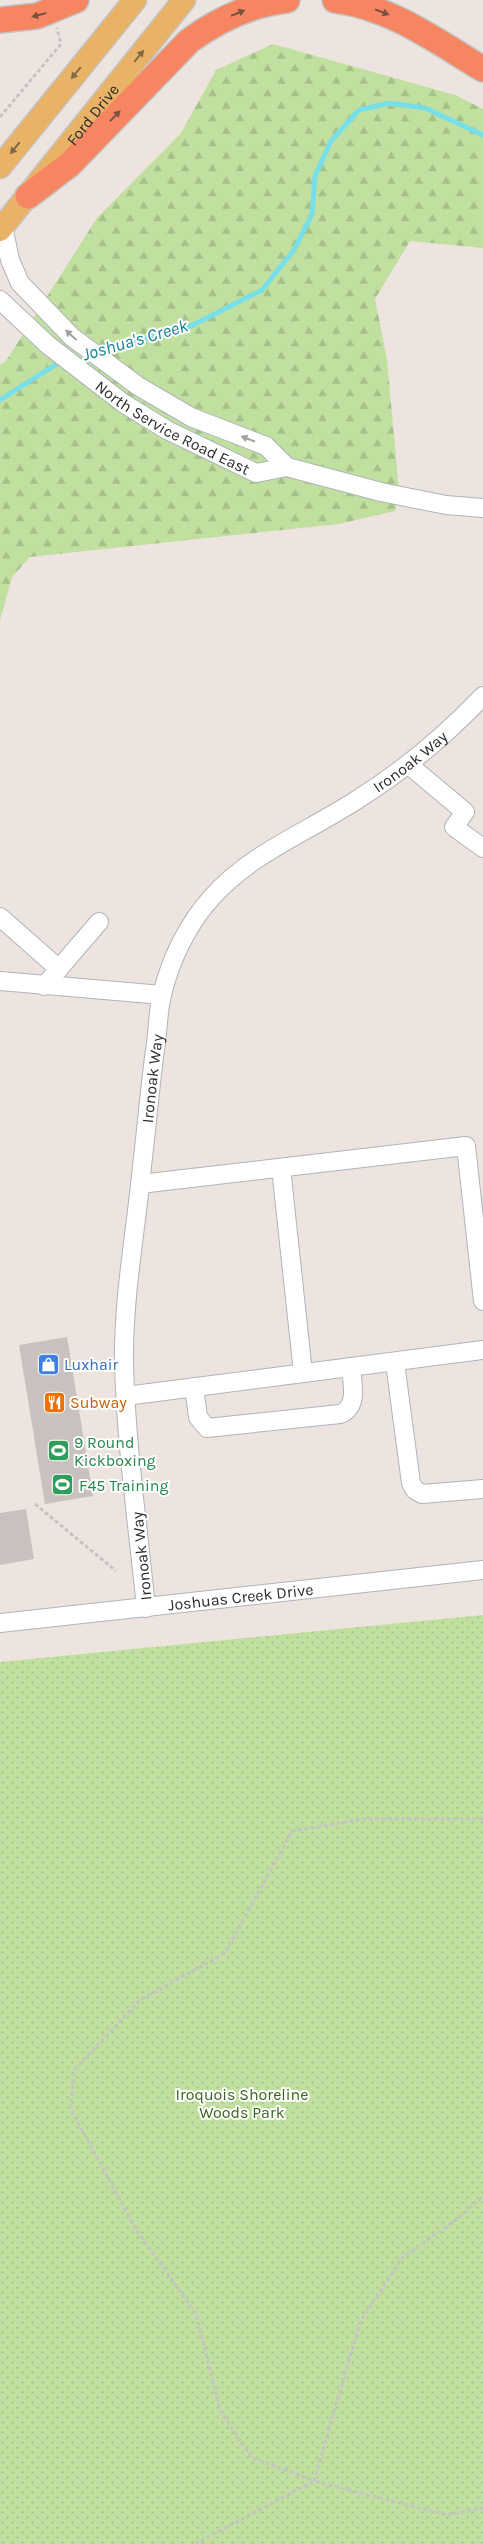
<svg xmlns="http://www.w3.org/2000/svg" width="483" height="2544" viewBox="0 0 483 2544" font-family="Karla,sans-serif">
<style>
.forest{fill:url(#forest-firs)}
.park{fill:url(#park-dots)}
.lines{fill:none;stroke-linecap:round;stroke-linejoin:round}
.stream{stroke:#78dfe8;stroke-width:5}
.building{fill:#c8c1be}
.minor-casing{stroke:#afb4bb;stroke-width:20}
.major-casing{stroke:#c4c4c4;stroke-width:25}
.highway-casing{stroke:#c4c4c4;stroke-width:28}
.path{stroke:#c4c4c4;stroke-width:3;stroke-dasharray:4 2.5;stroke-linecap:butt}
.minor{stroke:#fff;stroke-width:18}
.major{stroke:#e9b367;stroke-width:22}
.highway{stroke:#f58661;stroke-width:25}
.oneway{fill:#7c5041}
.oneway2{fill:#816947}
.oneway3{fill:#a0a0a0}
.labels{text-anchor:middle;stroke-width:4;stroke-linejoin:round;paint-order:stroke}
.street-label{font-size:16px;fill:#2c2c2c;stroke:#fff}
.shop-label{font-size:16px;fill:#366cbe;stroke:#fff;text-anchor:start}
.food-label{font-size:16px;fill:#c56008;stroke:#fff;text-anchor:start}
.leisure-label{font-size:16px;fill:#27864d;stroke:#fff;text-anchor:start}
.park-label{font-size:16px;fill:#3b661f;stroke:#fff}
.water-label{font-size:18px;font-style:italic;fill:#158296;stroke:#fff}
</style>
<defs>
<pattern id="forest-firs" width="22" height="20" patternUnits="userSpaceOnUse" patternTransform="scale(1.25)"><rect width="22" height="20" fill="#c1e09f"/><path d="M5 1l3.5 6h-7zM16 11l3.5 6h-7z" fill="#a6c089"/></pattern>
<pattern id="park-dots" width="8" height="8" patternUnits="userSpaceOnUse" patternTransform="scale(1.25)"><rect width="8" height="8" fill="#c1e09f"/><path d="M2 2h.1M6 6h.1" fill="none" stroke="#a6c089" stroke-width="1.8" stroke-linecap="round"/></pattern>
</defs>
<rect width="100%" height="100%" fill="#ede4df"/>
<path class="forest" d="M273,44L455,95L483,109V248L410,241L375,299L387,359L399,491L395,511L339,524L30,557L12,577L0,620V365L6,361L97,218L181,133L216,70Z"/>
<path class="park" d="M483,1615V2544H0V1662Z"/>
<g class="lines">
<path class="stream" d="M98,351L187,328L262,290L294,250L312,214L315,176L331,141L359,110L389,103L425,108L483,135
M0,400L63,360"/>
</g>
<path class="building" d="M67,1337L93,1496L45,1504L19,1345Z
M26,1509L34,1559L0,1565V1513Z"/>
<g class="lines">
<defs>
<g id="minor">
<path d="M3,226L10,260L20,283L72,337L138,386L191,417L266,446L287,467"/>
<path id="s1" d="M0,300L48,345L123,403L167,430L256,473L287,467L381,492L446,505L483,508"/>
<path d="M409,765L465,812L454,827L483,848"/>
<path d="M0,917L59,969"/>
<path d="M0,981L162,995"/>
<path d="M44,986L99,922"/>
<path d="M281,1168L303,1373"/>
<path d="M140,1184L466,1146L483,1301"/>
<path d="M395,1363L411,1483L415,1490L422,1494L483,1489"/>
<path d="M194,1387L198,1417L207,1428L340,1414C359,1407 352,1384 351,1367"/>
<path d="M126,1396L483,1350"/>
<path id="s2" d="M146,1608C138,1527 126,1445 124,1363C123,1298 136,1230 142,1166C147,1125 150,1084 156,1043C158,1027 158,1011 162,995C170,960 188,923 213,896C252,853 307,832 355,801C403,771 444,737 483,696"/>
<path id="s3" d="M0,1623L483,1570"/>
</g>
<g id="major">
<path d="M0,167L135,0"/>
<path id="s4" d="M0,230L184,0"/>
</g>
<path id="highway" d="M335,0C391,7 436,41 483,69
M0,20L37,16L76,0
M28,196L70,164L189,41C218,20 251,4 287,0"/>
</defs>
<use href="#minor" class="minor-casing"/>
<use href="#major" class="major-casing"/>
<use href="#highway" class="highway-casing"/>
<path class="path" d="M0,117L61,44L57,28
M35,1504L116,1571
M483,1819H363L292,1831L225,1953L139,2001L75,2069L70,2108L137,2231L196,2314L220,2410L251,2457L314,2481L360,2322L402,2258L460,2217L483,2196
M195,2544L314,2481L447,2515L483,2508"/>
<use href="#minor" class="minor"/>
<use href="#major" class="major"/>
<use href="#highway" class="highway"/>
</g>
<defs><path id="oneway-solid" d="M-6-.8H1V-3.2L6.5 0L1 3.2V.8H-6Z" transform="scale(1.25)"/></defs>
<g class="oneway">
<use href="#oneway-solid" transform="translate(382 12) rotate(21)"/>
<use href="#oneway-solid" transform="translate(238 13) rotate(-22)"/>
<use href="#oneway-solid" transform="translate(39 15) rotate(165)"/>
<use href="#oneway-solid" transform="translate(115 116) rotate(-46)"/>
</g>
<g class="oneway2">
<use href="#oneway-solid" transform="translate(139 56) rotate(-51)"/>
<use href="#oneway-solid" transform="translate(76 73) rotate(129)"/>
<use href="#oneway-solid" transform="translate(15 148) rotate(129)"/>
</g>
<g class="oneway3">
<use href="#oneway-solid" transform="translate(71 335) rotate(-138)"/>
<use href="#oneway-solid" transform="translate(248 439) rotate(-159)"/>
</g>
<defs>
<symbol id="shop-square" viewBox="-11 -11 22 22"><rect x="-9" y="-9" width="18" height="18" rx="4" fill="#3f7fe0" stroke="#fff"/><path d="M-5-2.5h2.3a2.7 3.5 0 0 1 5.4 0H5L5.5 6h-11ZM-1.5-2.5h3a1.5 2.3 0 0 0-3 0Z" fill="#fff"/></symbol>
<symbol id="restaurant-square" viewBox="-11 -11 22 22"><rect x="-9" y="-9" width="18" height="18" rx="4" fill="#e8710a" stroke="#fff"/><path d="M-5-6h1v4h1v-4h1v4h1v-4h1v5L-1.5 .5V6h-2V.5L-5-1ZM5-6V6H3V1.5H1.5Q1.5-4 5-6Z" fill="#fff"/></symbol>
<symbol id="stadium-square" viewBox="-11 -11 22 22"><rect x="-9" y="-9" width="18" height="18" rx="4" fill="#2e9e5b" stroke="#fff"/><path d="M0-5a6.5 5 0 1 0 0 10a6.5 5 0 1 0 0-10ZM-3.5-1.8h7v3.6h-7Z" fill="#fff"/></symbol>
</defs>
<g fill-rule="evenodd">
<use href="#shop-square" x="36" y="1352" width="25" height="25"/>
<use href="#restaurant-square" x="42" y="1390" width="25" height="25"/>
<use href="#stadium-square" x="46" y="1438" width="25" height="25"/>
<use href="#stadium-square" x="50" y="1472" width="25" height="25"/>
</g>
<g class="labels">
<g class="street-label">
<text dy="6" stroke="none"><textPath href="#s4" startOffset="148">Ford Drive</textPath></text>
<text dy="6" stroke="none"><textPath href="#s1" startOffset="216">North Service Road East</textPath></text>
<text dy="6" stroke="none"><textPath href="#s2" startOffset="968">Ironoak Way</textPath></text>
<text dy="6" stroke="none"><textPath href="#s2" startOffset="532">Ironoak Way</textPath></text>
<text transform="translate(141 1556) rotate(-96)" y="6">Ironoak Way</text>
<text dy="6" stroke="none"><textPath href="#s3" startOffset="242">Joshuas Creek Drive</textPath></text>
</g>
<g class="shop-label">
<text x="64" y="1370">Luxhair</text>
</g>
<g class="food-label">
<text x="70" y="1408">Subway</text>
</g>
<g class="leisure-label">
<text x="74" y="1448">9 Round<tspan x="74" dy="18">Kickboxing</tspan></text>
<text x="79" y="1491">F45 Training</text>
</g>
<g class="park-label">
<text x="242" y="2100">Iroquois Shoreline<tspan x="242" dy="18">Woods Park</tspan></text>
</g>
<g class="water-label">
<text transform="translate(135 340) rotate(-16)" y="6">Joshua's Creek</text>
</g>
</g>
</svg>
